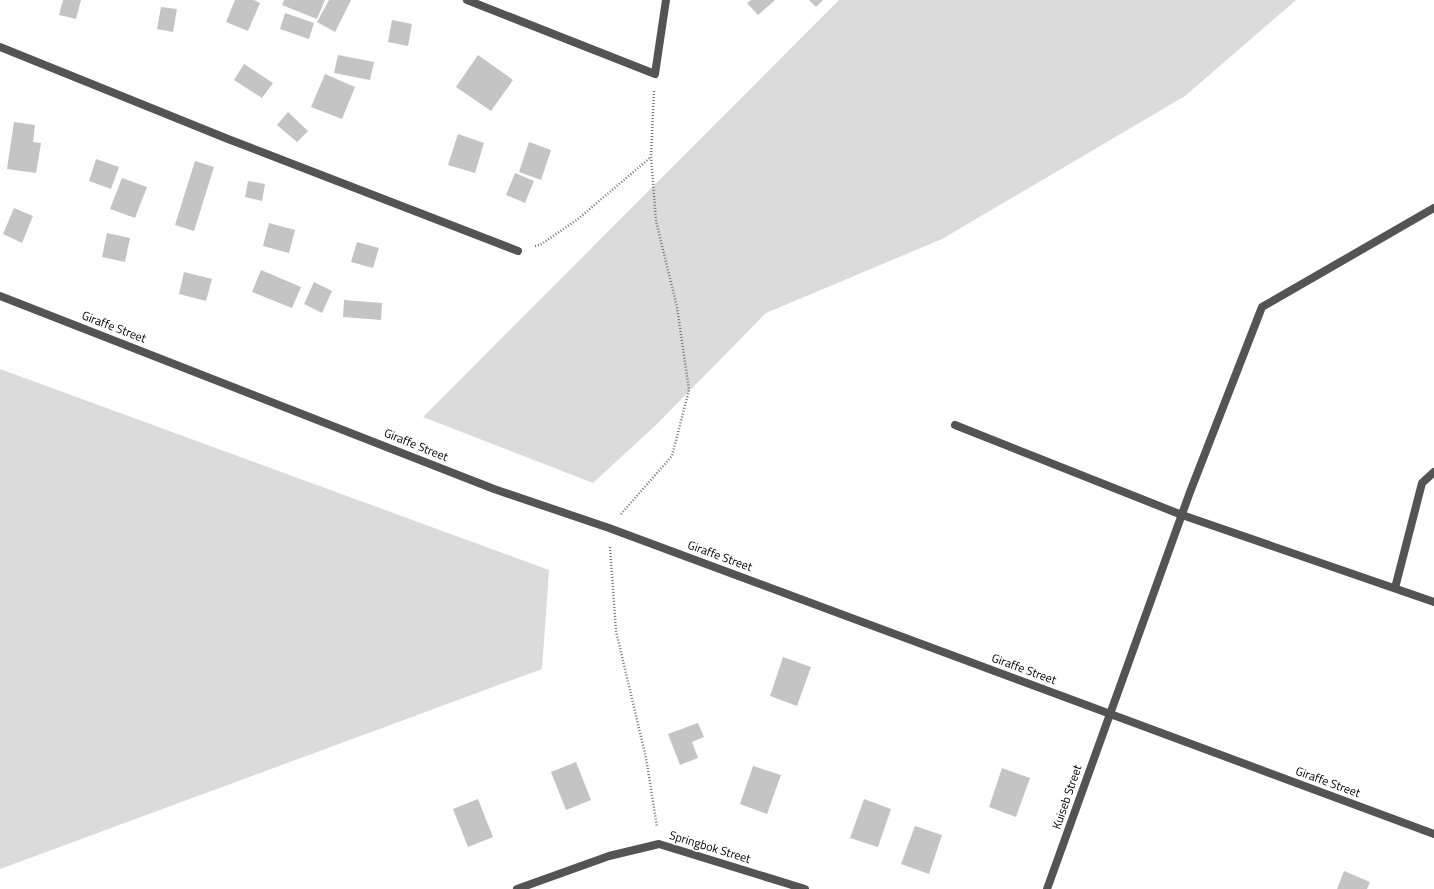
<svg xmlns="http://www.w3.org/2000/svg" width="1434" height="889" viewBox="0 0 1434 889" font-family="'Titillium Web',sans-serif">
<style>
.green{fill:#dbdbdb}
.building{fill:#c4c4c4}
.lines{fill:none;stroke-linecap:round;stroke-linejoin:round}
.path{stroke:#767676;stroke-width:2.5;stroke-dasharray:1 2;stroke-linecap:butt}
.street{stroke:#545454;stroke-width:8}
.labels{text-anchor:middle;stroke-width:3.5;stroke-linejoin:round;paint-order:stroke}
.street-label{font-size:12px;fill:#000;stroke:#fff}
</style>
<rect width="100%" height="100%" fill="#fff"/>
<path class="green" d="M839,0H1296L1185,96L942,239L766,313L657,424L593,483L423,417Z
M0,369L549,570L542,669L0,869Z"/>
<path class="building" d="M63,0H81L76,19L59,15Z
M235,0H254L260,3L248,31L226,22Z
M284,0H325L317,19L282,5Z
M329,0H351L335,32L317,22Z
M751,0H775L758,15L747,3Z
M809,0H823L816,7Z
M161,7L177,9L173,32L157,29Z
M285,13L314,23L309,39L280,29Z
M392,20L412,24L408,46L388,42Z
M338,55L374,62L370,80L334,73Z
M478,55L513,80L491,111L456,87Z
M244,64L273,83L262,98L234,80Z
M325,74L355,87L342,119L311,107Z
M288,112L308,131L297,142L277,125Z
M14,122L35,125L33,142L41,143L36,173L7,169Z
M458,134L484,143L475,173L448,165Z
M529,142L551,150L541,180L519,172Z
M96,159L119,167L111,189L89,181Z
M195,161L214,167L194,231L175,225Z
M515,173L534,181L525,203L506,195Z
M122,178L147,187L135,218L110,209Z
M248,181L265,184L262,201L245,197Z
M14,208L33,216L22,243L3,234Z
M269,223L295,230L289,253L263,246Z
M107,233L130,238L125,262L102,257Z
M357,242L379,248L373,268L351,262Z
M261,270L301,287L292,308L252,292Z
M184,272L212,279L206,301L179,294Z
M314,282L332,291L322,313L304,304Z
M344,300L382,303L381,320L343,317Z
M783,657L811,667L797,706L770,696Z
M698,723L704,737L692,742L698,758L680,765L668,734Z
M576,762L591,800L566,810L551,772Z
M753,766L781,775L767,814L740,804Z
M1002,768L1030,778L1016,817L989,807Z
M478,799L493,837L468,847L453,809Z
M864,799L891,809L878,847L850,838Z
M915,826L942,835L929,874L901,864Z
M1344,871L1370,882L1367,889H1337Z"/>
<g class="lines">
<path class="path" d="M535,246L540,245L578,219L651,157
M621,514L672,456L689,390L677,307L656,221L651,156L654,90
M610,547L616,631L646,758L657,827"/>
<path class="street" d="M467,0L655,74L666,0
M0,47L228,139L518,251
M0,296L494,489L609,528L1434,834
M955,425L1182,515L1434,602
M1395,588L1422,483L1434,472
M517,889L609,856L659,844L805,889
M1047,889L1190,492L1262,307L1434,208"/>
</g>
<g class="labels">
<g class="street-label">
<text transform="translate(114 327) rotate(21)" y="4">Giraffe Street</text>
<text transform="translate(416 445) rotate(22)" y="4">Giraffe Street</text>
<text transform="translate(720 556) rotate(20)" y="4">Giraffe Street</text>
<text transform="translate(1024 669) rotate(20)" y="4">Giraffe Street</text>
<text transform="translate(1328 782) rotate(20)" y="4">Giraffe Street</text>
<text transform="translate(1067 797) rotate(-71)" y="4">Kuiseb Street</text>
<text transform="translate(710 847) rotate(17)" y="4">Springbok Street</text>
</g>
</g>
</svg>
